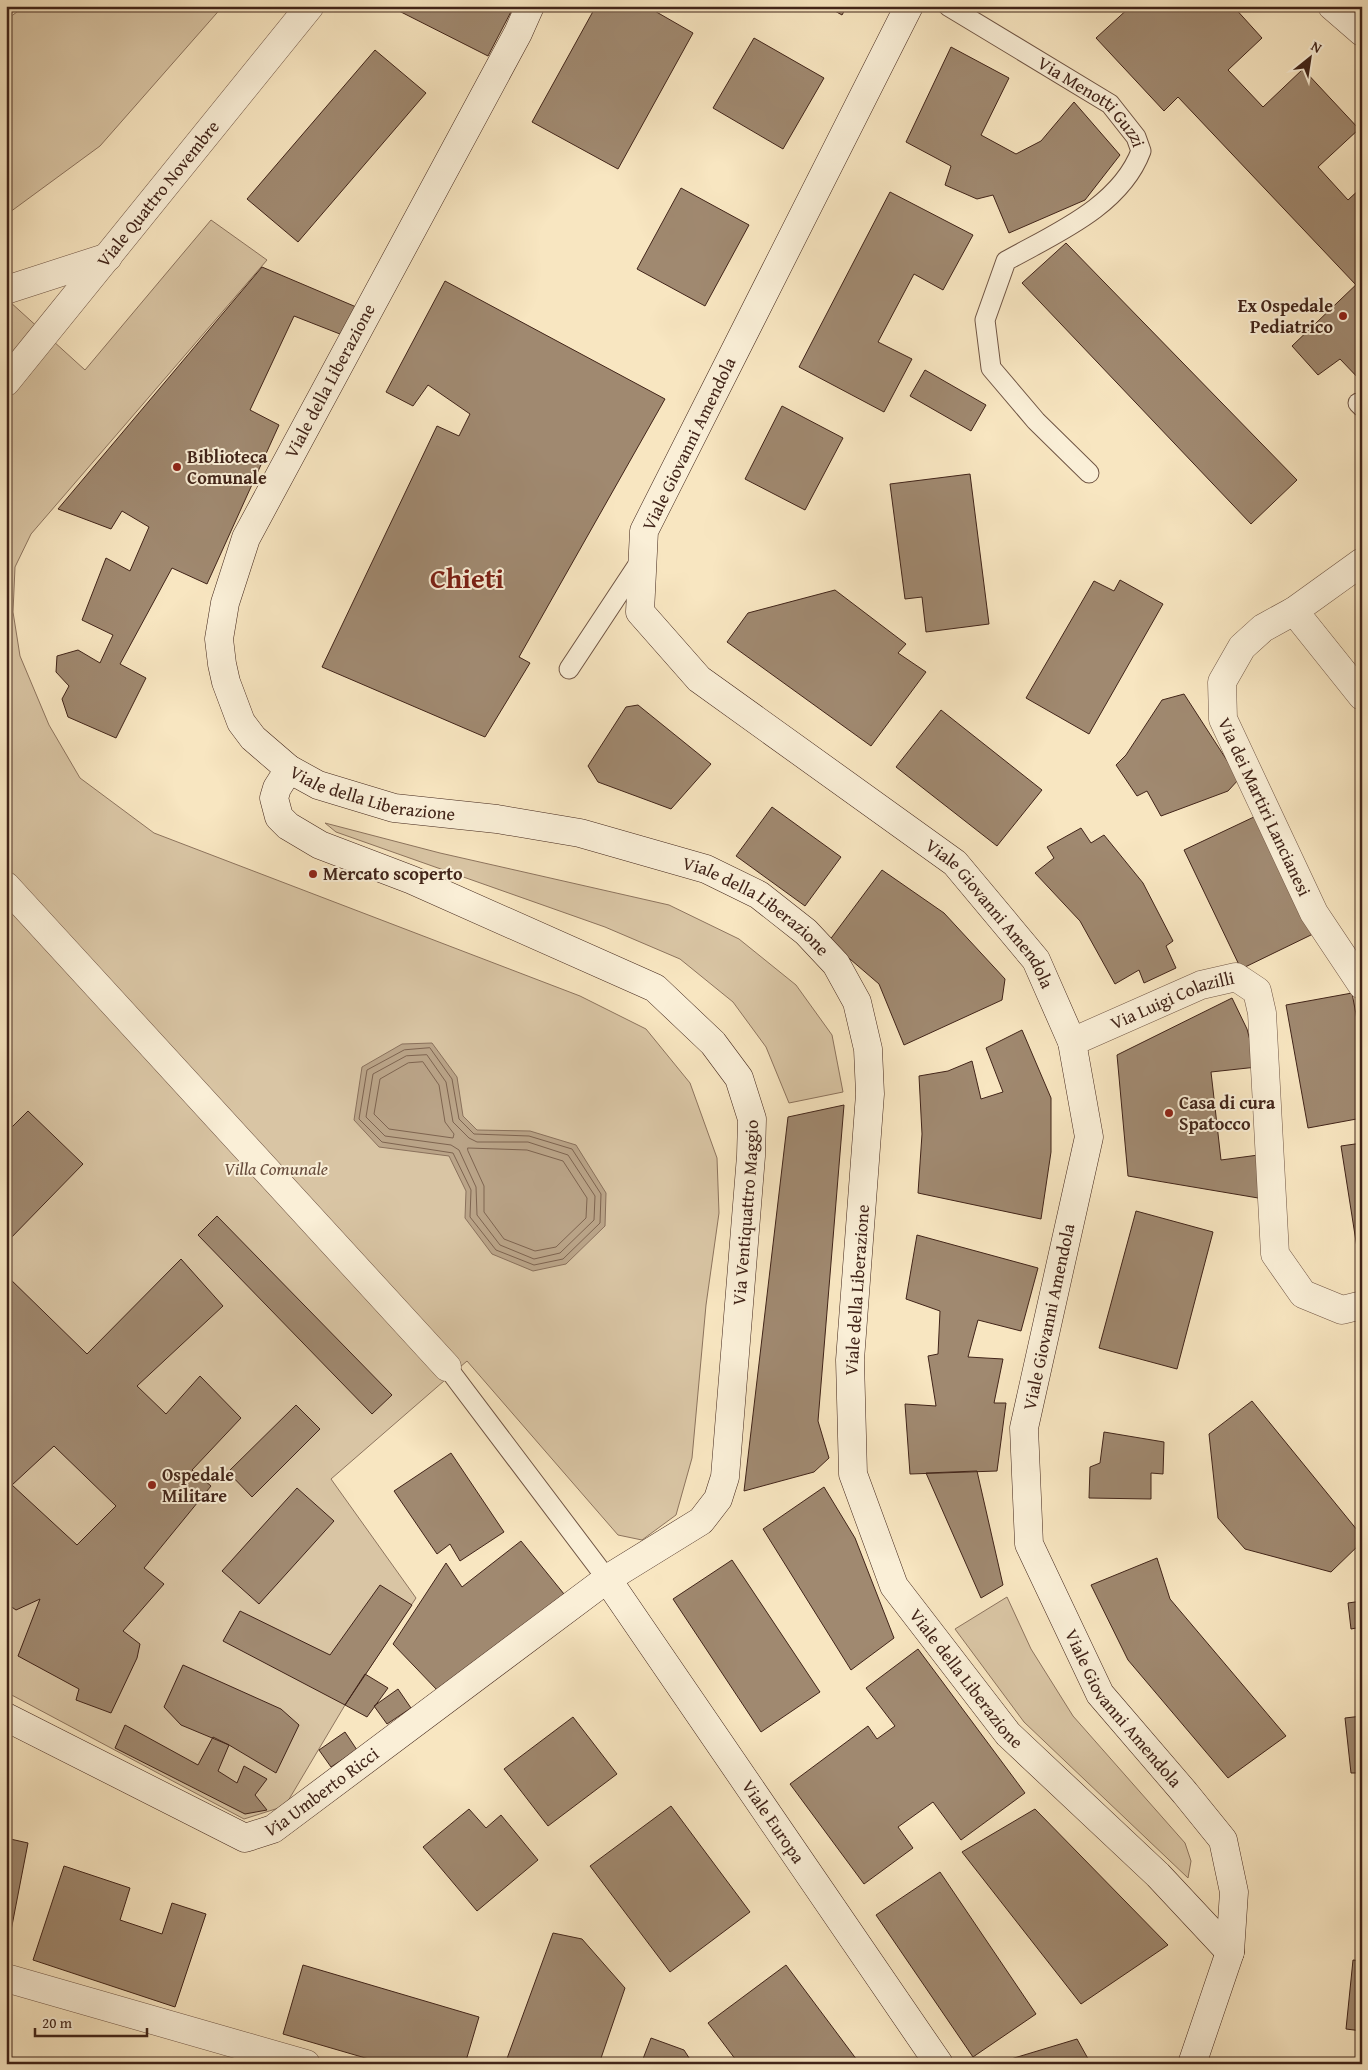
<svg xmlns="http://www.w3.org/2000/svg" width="1368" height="2070" viewBox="0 0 1368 2070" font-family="'Gentium Book Plus',serif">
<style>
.green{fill:#d9c5a4;stroke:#8d745e}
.water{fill:#baa488;stroke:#8a715c}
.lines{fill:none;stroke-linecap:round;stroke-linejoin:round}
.shore{stroke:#7e6450;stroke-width:1}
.building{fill:#a08970;stroke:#412419;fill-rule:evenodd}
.lane-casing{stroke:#6f5443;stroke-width:21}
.street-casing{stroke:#6f5443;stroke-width:29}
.secondary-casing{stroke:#412419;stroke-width:29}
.lane{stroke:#faefd7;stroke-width:19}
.street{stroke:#faefd7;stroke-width:28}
.secondary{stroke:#faefd7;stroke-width:28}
.poi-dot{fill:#8f2418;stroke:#faefd7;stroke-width:2}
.labels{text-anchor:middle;stroke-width:4;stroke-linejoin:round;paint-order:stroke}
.street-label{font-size:18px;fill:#412419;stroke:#faefd7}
.poi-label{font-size:18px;font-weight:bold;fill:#412419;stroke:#faefd7;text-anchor:start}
.park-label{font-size:18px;font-style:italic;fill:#674c3c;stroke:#faefd7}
.town-label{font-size:28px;font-weight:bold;fill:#7a1f14;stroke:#faefd7}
</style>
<rect width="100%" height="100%" fill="#f8e6c1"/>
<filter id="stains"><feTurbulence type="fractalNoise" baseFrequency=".004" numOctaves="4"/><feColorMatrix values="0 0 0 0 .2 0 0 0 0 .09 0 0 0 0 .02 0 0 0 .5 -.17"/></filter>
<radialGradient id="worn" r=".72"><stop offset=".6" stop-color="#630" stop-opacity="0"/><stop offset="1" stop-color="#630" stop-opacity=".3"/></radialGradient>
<path class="green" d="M25,6H223L100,146L6,215V20Z
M211,220L267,260L31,534L15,567L13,612L20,656L49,725L80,778L154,833L580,996L646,1029L690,1083L717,1158L719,1213L706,1305L692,1458L676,1515L642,1540L618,1535L467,1361L331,1479L416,1598L345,1705L285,1806L244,1819L6,1692V302L9,301L85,370Z
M325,823L440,853L669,905L739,939L796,985L832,1035L843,1092L789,1103L766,1047L733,1002L680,959L605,927L336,832Z
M1007,1597L1031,1649L1073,1716L1185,1843L1191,1861L1188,1878L1024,1722L955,1629Z"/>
<path class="water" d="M432,1043L457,1077L463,1116L477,1130L530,1131L576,1145L606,1193L605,1226L566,1264L533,1271L492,1254L465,1218L466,1191L449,1156L379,1147L354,1120L362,1067L402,1044Z"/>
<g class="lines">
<path class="shore" d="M430,1048L452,1079L459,1119L474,1134L529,1136L572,1149L601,1194L600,1223L563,1259L534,1265L496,1250L470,1217L471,1190L453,1153L382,1142L359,1119L367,1070L404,1050Z
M427,1055L446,1082L453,1122L469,1138L477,1142H528L568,1155L595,1196L594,1220L560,1253L534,1259L500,1245L477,1215L476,1187L459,1150L451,1145L385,1136L366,1117L373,1074L406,1056Z
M423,1062L439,1085L445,1122L454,1134L453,1138L389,1129L374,1114L380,1079L408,1063Z
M468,1148L527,1150L563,1161L587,1198L586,1218L556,1247L535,1251L504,1239L484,1212V1186L468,1151Z"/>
</g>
<path class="building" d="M401,6H514L488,56L399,11Z
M596,6H646L693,33L618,169L532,122Z
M826,6H847L842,15Z
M1131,6H1233L1262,38L1228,70L1263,107L1303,69L1359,129L1318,167L1348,200L1362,187V279L1356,285L1178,97L1164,111L1096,38Z
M754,38L824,78L783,149L713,108Z
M951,47L1009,78L981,135L1016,154L1041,141L1074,102L1120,155L1085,200L1009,233L993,195L977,199L945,185L951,166L906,142Z
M375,50L426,93L298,242L247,199Z
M681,188L749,225L705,306L637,269Z
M890,192L973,235L943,290L914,274L878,342L912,359L884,412L799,367Z
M1066,243L1297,480L1251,524L1022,283Z
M262,267L361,309L345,336L294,316L250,410L279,425L207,584L172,568L120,664L146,678L116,738L68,717L62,699L69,686L56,672L57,656L78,650L100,663L113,635L82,620L106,558L130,571L149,527L122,511L111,529L58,509Z
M1362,279V382L1340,359L1318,375L1292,346Z
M445,281L665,399L519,657L530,663L485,737L322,667L437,426L459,436L470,414L428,385L413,406L386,392Z
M925,370L986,405L971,431L910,396Z
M782,406L843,438L805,510L745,479Z
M970,474L989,624L926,632L922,597L905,599L890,484Z
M1120,580L1163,604L1089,734L1026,698L1094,581L1114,591Z
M835,590L906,644L898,653L926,672L871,746L727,642L748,613Z
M1184,694L1239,779L1228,791L1161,816L1147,791L1137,796L1116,765L1126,755L1162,700Z
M638,705L711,764L671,809L598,782L588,766L626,707Z
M941,710L1042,790L997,846L896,767Z
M772,807L841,857L805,906L736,856Z
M1256,816L1313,934L1241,969L1184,850Z
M1081,828L1091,843L1104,835L1143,883L1173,941L1166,946L1176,968L1144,983L1139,970L1115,984L1080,921L1035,873L1054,858L1047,847Z
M882,870L944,913L1005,979L1002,1000L904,1045L879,984L829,941Z
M1352,993L1362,1046V1118L1308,1128L1286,1005Z
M1232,998L1247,1029L1257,1067L1211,1072L1221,1160L1266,1154L1270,1200L1128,1176L1117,1055Z
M1022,1030L1051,1098V1152L1041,1219L918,1193L922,1134L919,1076L948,1071L972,1061L981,1099L1003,1092L986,1048Z
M844,1105L818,1421L829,1458L814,1472L744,1491L788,1117Z
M28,1111L83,1164L6,1243V1133Z
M1362,1143V1267H1360L1341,1146Z
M1136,1211L1213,1232L1177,1369L1099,1348Z
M217,1216L392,1395L372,1414L198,1235Z
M917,1235L1038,1268L1021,1331L978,1320L968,1357L1003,1359L994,1403H1006L997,1471L910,1474L905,1404L936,1406L928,1356L938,1354L940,1311L906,1299Z
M181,1259L223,1306L137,1386L166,1414L200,1376L241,1418L192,1470L211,1486L144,1568L164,1584L123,1631L140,1644L137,1658L111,1713L76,1700L79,1689L18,1656L40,1599L16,1610L6,1603V1275L87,1354ZM54,1446L116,1506L77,1545L12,1485Z
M1252,1401L1362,1536V1542L1331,1572L1245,1549L1218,1518L1209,1434Z
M296,1405L320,1429L252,1497L228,1472Z
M1104,1432L1164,1442L1163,1474L1151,1473V1499L1089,1498L1090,1467L1100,1463Z
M451,1453L504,1532L460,1561L450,1544L437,1554L394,1491Z
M977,1471L1003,1585L981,1598L926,1473Z
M824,1487L855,1538L894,1638L851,1670L763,1529Z
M297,1488L334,1521L259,1604L222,1571Z
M521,1541L564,1594L438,1691L393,1644L446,1563L462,1587Z
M1157,1558L1170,1599L1286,1736L1228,1778L1128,1660L1091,1585Z
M732,1560L820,1692L761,1732L673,1599Z
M380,1585L412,1605L345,1705L223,1641L240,1611L330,1655Z
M1362,1601V1627L1351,1629L1348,1603Z
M918,1649L1025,1793L961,1840L933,1802L898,1827L913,1848L864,1884L790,1784L868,1726L877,1739L895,1726L866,1688Z
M183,1665L281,1709L299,1725L276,1773L229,1745L181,1725L164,1707Z
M365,1674L388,1688L367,1717L345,1705Z
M398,1689L411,1708L387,1724L374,1706Z
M1362,1716V1773H1351L1345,1718Z
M573,1717L617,1774L548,1826L504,1769Z
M125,1725L198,1765L213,1737L229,1745L218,1771L237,1783L244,1766L267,1779L255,1795L267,1810L245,1814L115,1748Z
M345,1732L357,1750L331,1767L319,1750Z
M671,1806L750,1912L670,1972L590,1866Z
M469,1809L486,1828L501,1815L538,1860L477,1911L423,1847Z
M1035,1809L1168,1945L1081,2004L962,1852Z
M6,1838L28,1843L9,1941H6Z
M64,1866L130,1888L120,1920L162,1934L172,1903L206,1914L175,2007L33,1960Z
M940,1872L1036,2014L973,2057L876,1915Z
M553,1933L582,1939L625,1988L599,2064H505Z
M1353,1960L1362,1961V2031L1346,2029Z
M303,1965L479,2017L465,2064H386L283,2034Z
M786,1965L860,2064H739L708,2023Z
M651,2038L684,2050L693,2064H641Z
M1077,2039L1091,2064L1001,2062Z"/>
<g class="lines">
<defs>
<g id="lane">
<path id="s1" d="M948,6L1110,104L1136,137L1141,151C1120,207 1054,234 1006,261L985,320L991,368L1036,421L1089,473"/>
<path d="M1358,403L1362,407"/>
<path d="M569,669L641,560"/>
<path d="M447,1367L607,1579"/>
</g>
<g id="street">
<path d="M1332,6L1362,32"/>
<path d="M6,290L108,257"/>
<path id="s2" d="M6,382L310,6"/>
<path id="s3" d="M1362,562L1294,611L1263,628L1242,647L1222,682L1223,719L1314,913L1362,985"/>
<path d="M1294,611L1362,696"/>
<path d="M6,886L447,1367"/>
<path id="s4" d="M1072,1042L1201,985L1236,977L1257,991L1262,1013L1275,1254L1303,1294L1342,1310L1362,1305"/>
<path d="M6,1978L306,2064"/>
</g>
<g id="secondary">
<path id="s5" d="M530,6L518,33L246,538L225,603L219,639L222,664L226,682L241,722L253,738L289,769L318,785L394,808L497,819L580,833L706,869L759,895L806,932L836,964L857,1002L868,1049L870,1094L850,1360L853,1474L894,1586L1008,1734L1158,1875L1230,1952"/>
<path id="s6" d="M909,6L644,531L640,612L699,679L955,863L1036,960L1072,1042L1089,1137L1024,1428L1029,1544L1100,1694L1185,1793L1223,1840L1234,1892L1230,1952L1192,2064"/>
<path id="s7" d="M607,1579L939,2064"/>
<path id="s8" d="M6,1717L245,1838L273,1829L607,1579L701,1521L718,1499L725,1477L751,1156L752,1119L739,1078L713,1043L655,988L412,880L320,845L288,826L279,817L274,798L277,788L289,769"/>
</g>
</defs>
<use href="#lane" class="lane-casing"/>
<use href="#street" class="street-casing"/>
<use href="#secondary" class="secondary-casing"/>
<use href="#lane" class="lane"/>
<use href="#street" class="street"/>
<use href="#secondary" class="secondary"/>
</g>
<g class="poi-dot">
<circle cx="1343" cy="316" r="5"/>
<circle cx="177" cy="467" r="5"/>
<circle cx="313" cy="874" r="5"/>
<circle cx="1169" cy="1113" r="5"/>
<circle cx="152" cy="1485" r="5"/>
</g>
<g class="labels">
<g class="street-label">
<text dy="6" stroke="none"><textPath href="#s1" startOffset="174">Via Menotti Guzzi</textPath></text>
<text dy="6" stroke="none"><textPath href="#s2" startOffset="242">Viale Quattro Novembre</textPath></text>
<text transform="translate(330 381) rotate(-62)" y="6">Viale della Liberazione</text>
<text transform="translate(689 444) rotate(-64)" y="6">Viale Giovanni Amendola</text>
<text dy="6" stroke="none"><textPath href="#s5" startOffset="950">Viale della Liberazione</textPath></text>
<text dy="6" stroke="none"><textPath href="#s3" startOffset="322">Via dei Martiri Lancianesi</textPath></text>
<text dy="6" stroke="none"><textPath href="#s5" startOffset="1355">Viale della Liberazione</textPath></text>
<text dy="6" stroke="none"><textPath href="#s6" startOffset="1135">Viale Giovanni Amendola</textPath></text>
<text dy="6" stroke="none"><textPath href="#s4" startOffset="109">Via Luigi Colazilli</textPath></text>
<text dy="6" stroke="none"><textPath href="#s8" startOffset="1141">Via Ventiquattro Maggio</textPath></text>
<text transform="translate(857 1290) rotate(-86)" y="6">Viale della Liberazione</text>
<text transform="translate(1049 1317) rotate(-78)" y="6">Viale Giovanni Amendola</text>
<text dy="6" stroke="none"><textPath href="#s5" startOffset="2210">Viale della Liberazione</textPath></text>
<text dy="6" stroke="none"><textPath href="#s6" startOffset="1991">Viale Giovanni Amendola</textPath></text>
<text dy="6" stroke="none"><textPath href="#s8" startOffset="358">Via Umberto Ricci</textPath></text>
<text dy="6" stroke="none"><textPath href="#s7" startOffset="294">Viale Europa</textPath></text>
</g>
<g class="poi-label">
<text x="1333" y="312" text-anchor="end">Ex Ospedale<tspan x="1333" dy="21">Pediatrico</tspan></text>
<text x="187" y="463">Biblioteca<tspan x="187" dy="21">Comunale</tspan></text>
<text x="323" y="880">Mercato scoperto</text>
<text x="1179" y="1109">Casa di cura<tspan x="1179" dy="21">Spatocco</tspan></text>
<text x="162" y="1481">Ospedale<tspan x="162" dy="21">Militare</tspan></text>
</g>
<g class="park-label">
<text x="276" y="1175">Villa Comunale</text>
</g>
<g class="town-label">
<text x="467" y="588">Chieti</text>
</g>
</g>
<rect width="1368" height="2070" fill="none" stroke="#f8e6c1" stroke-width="25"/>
<rect x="8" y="8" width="1353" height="2055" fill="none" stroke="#412419" stroke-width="2.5"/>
<rect x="12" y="12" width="1343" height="2045" fill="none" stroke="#412419"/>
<g transform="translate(1310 58) rotate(30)" stroke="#faefd7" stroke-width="4" paint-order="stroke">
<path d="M0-4L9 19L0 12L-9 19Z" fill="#412419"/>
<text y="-8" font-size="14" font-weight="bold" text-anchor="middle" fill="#412419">N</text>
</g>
<path d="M35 2028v8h112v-8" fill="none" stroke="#412419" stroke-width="2.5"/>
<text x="42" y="2028" font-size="15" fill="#412419" stroke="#faefd7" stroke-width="4" paint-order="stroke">20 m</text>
<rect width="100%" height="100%" filter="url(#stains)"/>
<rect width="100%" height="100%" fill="url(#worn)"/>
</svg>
